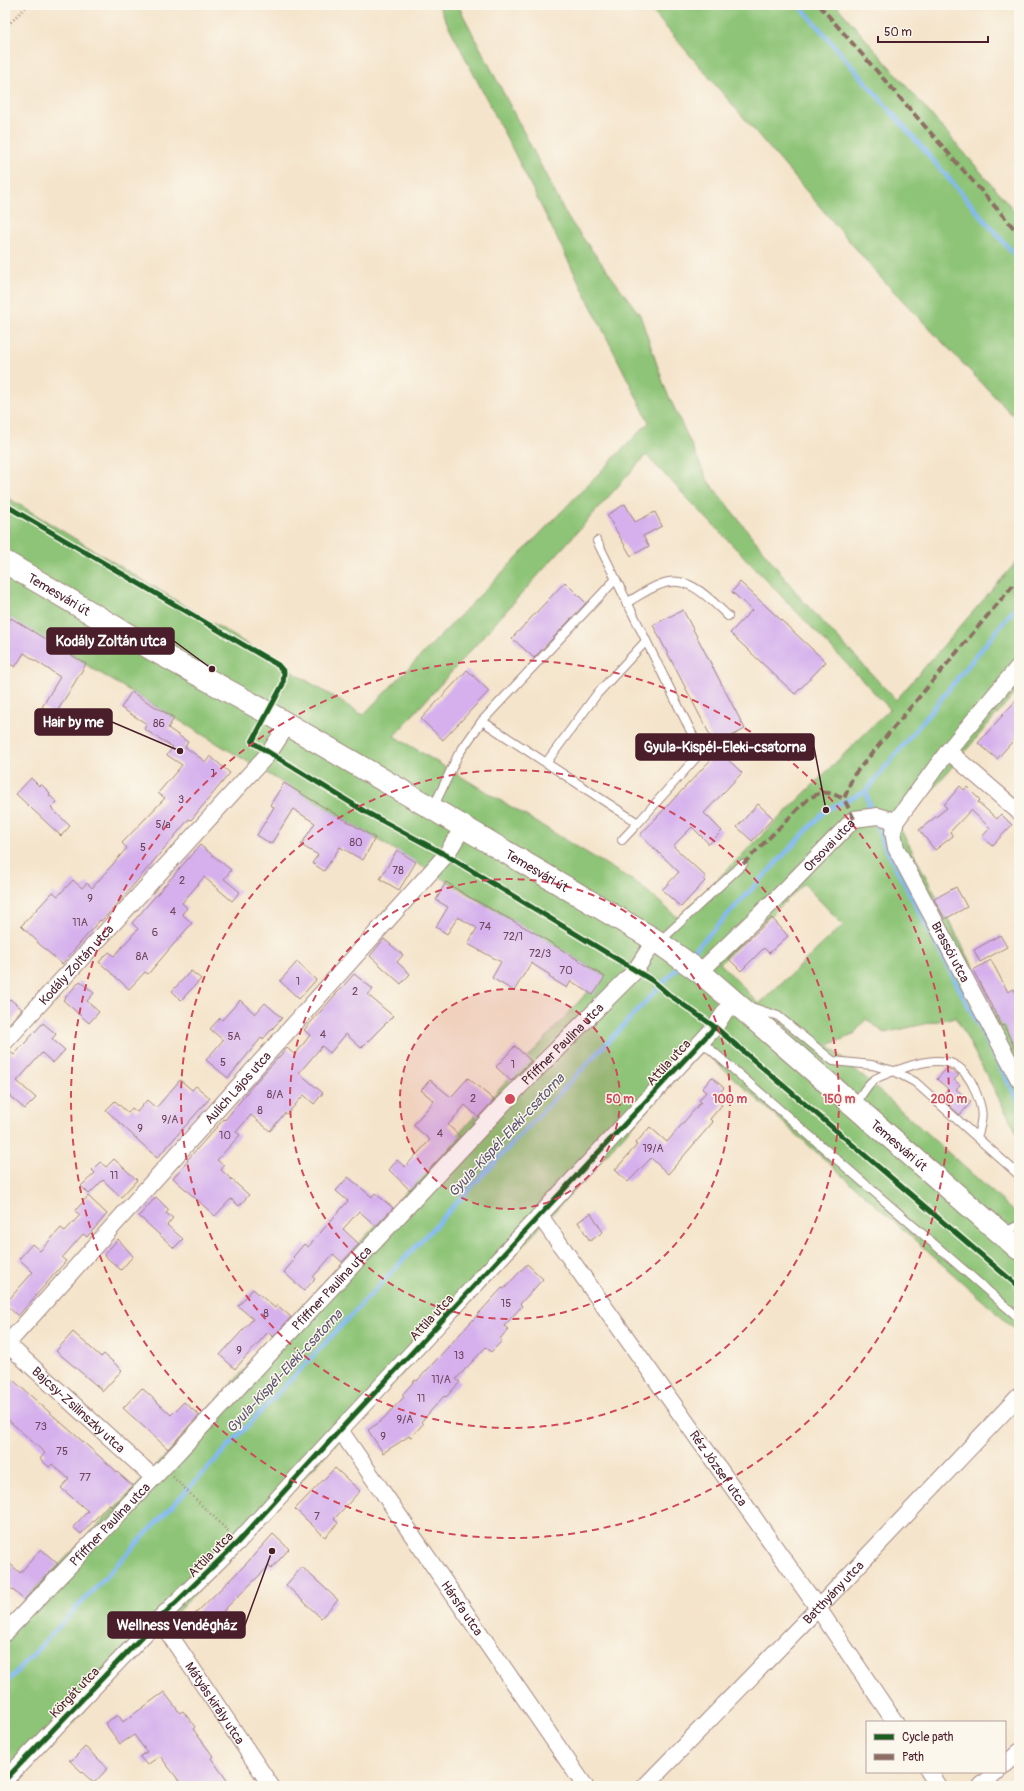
<svg xmlns="http://www.w3.org/2000/svg" width="1024" height="1791" viewBox="0 0 1024 1791" font-family="Pangolin,sans-serif">
<style>
.green{fill:#8ec477;stroke:#6c7251;fill-rule:evenodd}
.lines{fill:none;stroke-linecap:round;stroke-linejoin:round}
.stream{stroke:#83b9f2;stroke-width:4.5}
.building{fill:#d5b0ed}
.lane-casing{stroke:#9f827b;stroke-width:10}
.street-casing{stroke:#9f827b;stroke-width:18}
.secondary-casing{stroke:#9f827b;stroke-width:24}
.path{stroke:#9f827b;stroke-width:2.5;stroke-dasharray:1 3;stroke-linecap:butt}
.lane{stroke:#fff;stroke-width:8}
.street{stroke:#fff;stroke-width:16}
.secondary{stroke:#fff;stroke-width:22}
.quiet{stroke:#8d6e63;stroke-width:4;stroke-dasharray:8 4;stroke-linecap:butt}
.cycleway-casing{stroke:#fbf7ec;stroke-width:8}
.cycleway{stroke:#1b5e20;stroke-width:5}
.ring{fill:none;stroke:#d1495b;stroke-width:2;stroke-dasharray:7 5}
.labels{text-anchor:middle;stroke-width:3;stroke-linejoin:round;paint-order:stroke}
.number-label{font-size:11px;fill:#6d435c}
.street-label{font-size:13px;fill:#4a1f2b;stroke:#fbf7ec}
.water-label{font-size:14px;font-style:italic;fill:#5e5571;stroke:#fbf7ec}
.centre{fill:#d1495b;stroke:#fbf7ec;stroke-width:2}
.ring-label{font-size:12px;text-anchor:middle;font-weight:bold;fill:#d1495b;stroke:#fbf7ec;stroke-width:3;stroke-linejoin:round;paint-order:stroke}
.leader{fill:none;stroke:#4a1f2b;stroke-width:1.5}
.callout-dot{fill:#4a1f2b;stroke:#fbf7ec;stroke-width:1.5}
.callout{fill:#4a1f2b;stroke:#4a1f2b;stroke-width:1.5}
.callout-label{font-size:14px;text-anchor:middle;font-weight:bold;fill:#fff}
</style>
<rect width="100%" height="100%" fill="#fbf7ec"/>
<filter id="ink" filterUnits="userSpaceOnUse"><feTurbulence type="fractalNoise" baseFrequency=".025" numOctaves="2"/><feDisplacementMap in="SourceGraphic" scale="8" xChannelSelector="R" yChannelSelector="G"/><feConvolveMatrix kernelMatrix="1 2 1 2 8 2 1 2 1" color-interpolation-filters="sRGB"/></filter>
<filter id="wash" filterUnits="userSpaceOnUse"><feTurbulence type="fractalNoise" baseFrequency=".012" numOctaves="4" result="noise"/><feDisplacementMap in="SourceGraphic" scale="16" xChannelSelector="R" yChannelSelector="G"/><feGaussianBlur stdDeviation="0.9" result="paint"/><feColorMatrix in="noise" values="0 0 0 0 0 0 0 0 0 0 0 0 0 0 0 0 0 1.4 0 .05"/><feComposite in="paint" operator="in"/></filter>
<g filter="url(#wash)">
<rect width="100%" height="100%" fill="#f4e4cb"/>
<path class="green" d="M438,5H458L568,218L640,315L665,388L708,481L803,601L896,700L1019,559V688L900,828L1019,1053V1137L956,1017L884,1033L866,1019L853,1035L828,1045L1019,1216V1333L702,1050L531,1237L13,1786H5V1620L168,1454L603,975L5,616V496L363,715L649,422L513,150ZM646,455L890,709L678,918L640,885L394,736ZM804,884L843,925L759,1004L720,963Z
M647,5H836L1019,216V422L881,278Z"/>
<g class="lines">
<path class="stream" d="M799,5L1019,260
M866,791L869,805L883,843L1019,1103
M688,957L826,810L866,791L1019,603
M5,1684L680,965"/>
</g>
<g id="blocks">
<path class="building" d="M625,504L635,522L655,512L662,526L643,536L649,546L631,556L607,515Z
M565,582L586,603L534,658L512,638Z
M740,582L826,662L795,694L730,633L752,610L732,592Z
M683,610L745,729L715,745L653,625Z
M11,618L86,664L55,715L42,707L60,677L24,653L15,667L5,661V627Z
M467,670L489,691L443,740L421,719Z
M131,692L174,718L168,728L188,742L185,747L206,762L210,756L230,773L191,820L189,819L114,908L101,921L100,920L62,964L38,943V942L21,926L53,892L58,896L73,880L82,888L87,883L92,888L127,848L122,843L165,798L158,793L182,765L167,755L173,747L144,729L147,724L121,708Z
M1019,697V734L997,759L978,743Z
M719,751L742,773L704,813L722,831L709,844L692,827L673,846L706,877L704,879L705,881L681,907L662,890L679,872L640,835Z
M31,778L39,786L41,784L50,793L49,795L57,802L51,808L70,826L61,836L16,794Z
M284,783L375,838L363,860L340,847L324,871L312,863L318,855L301,845L315,823L293,809L271,844L257,835L274,807L270,805Z
M960,786L964,790L967,787L980,800L978,802L997,819L1001,814L1012,825L992,846L982,837L990,828L971,810L950,832L953,836L935,850L919,830L947,808L944,805Z
M758,804L773,818L752,841L737,827Z
M200,845L231,870L224,879L240,892L232,901L204,877L182,903L187,908L182,914L192,923L148,974L145,972L129,989L99,962L109,952L114,956L138,929L132,923Z
M397,850L416,862L399,890L380,879Z
M446,882L469,897L537,934L605,977L593,995L571,981L567,988L549,977L550,975L531,963L514,991L492,978L501,962L468,944L477,928L458,917L447,934L436,927L448,907L436,900Z
M956,887L967,907L945,919L934,899Z
M772,918L788,936L769,953L764,948L741,971L728,958Z
M1000,935L1007,947L980,962L974,950Z
M384,939L403,955L397,962L410,974L401,984L370,956Z
M991,960L1008,992L1014,989L1019,999V1058L1004,1025L1002,1026L973,970Z
M297,962L316,980L299,999L280,981Z
M191,971L201,979L181,1000L172,991Z
M354,974L373,989L368,995L393,1016L361,1048L346,1034L330,1053L322,1046L299,1073L323,1093L314,1104L304,1095L287,1114L285,1113L270,1131L251,1115L236,1132L240,1135L217,1160L224,1166L221,1170L249,1195L239,1206L231,1199L215,1216L173,1178L188,1161L187,1160L224,1119L225,1120L254,1084L287,1048L295,1055L310,1035L304,1030Z
M80,981L94,993L87,1001L99,1012L89,1023L63,1000Z
M10,999L22,1009L5,1028V1005Z
M240,1000L255,1014L265,1003L282,1018L263,1039L262,1037L228,1078L206,1060L223,1040L210,1029L220,1018L222,1020Z
M43,1023L56,1034L52,1039L65,1050L53,1063L42,1053L17,1081L36,1098L25,1109L6,1093L5,1094V1051H9L14,1055Z
M515,1046L531,1061L511,1081L496,1067Z
M947,1068L959,1075L954,1080L960,1085L956,1089L971,1102L960,1115L941,1098L948,1089L937,1079Z
M712,1077L724,1088L721,1091L723,1093L716,1100L722,1105L710,1119L713,1122L668,1174L651,1158L628,1182L615,1170L637,1145L635,1144L650,1127L667,1142L701,1102L699,1100L706,1092L702,1089Z
M468,1078L494,1100L478,1117L465,1105L448,1125L460,1136L410,1190L389,1170L397,1160L405,1167L430,1140L413,1125L434,1101L421,1090L430,1080L451,1097Z
M180,1080L192,1090L196,1086L210,1098L157,1158L106,1110L115,1101L128,1113L132,1108L137,1112L147,1100L156,1108Z
M114,1159L137,1180L121,1197L103,1180L89,1194L81,1186L95,1173L92,1170L100,1162L106,1167Z
M348,1177L372,1197L375,1193L393,1208L376,1226L359,1211L343,1229L359,1244L342,1262L333,1254L313,1277L315,1279L304,1291L284,1272L295,1259L293,1257L304,1244L308,1247L348,1201L336,1191Z
M88,1196L107,1214L87,1237L83,1234L62,1258L66,1261L18,1316L5,1304L33,1272L19,1259L32,1244L40,1251L61,1228L65,1231L80,1215L75,1211Z
M156,1197L169,1210L166,1213L173,1218L167,1225L183,1239L174,1248L139,1216Z
M591,1213L603,1232L590,1241L578,1222Z
M118,1239L133,1256L121,1270L104,1255Z
M527,1264L543,1279L520,1304L522,1306L504,1326L508,1329L500,1339L502,1341L491,1352L486,1347L456,1379L460,1382L446,1397L444,1396L421,1422L423,1424L411,1437L409,1436L383,1453L368,1430L380,1422L404,1397L402,1395L415,1380L417,1381L502,1288L504,1289Z
M253,1289L275,1308L277,1305L291,1317L273,1337L268,1332L235,1369L220,1355L253,1319L238,1306Z
M73,1332L101,1357L104,1354L122,1370L103,1391L56,1351Z
M5,1373L133,1486L112,1507L109,1504L81,1534L73,1527L88,1511L61,1488L69,1479L52,1464L49,1467L40,1459L45,1453L5,1417Z
M142,1388L171,1415L184,1402L199,1415L168,1449L123,1408Z
M335,1468L360,1491L334,1519L338,1523L325,1537L295,1509Z
M273,1534L289,1549L271,1569L269,1566L223,1611L225,1613L206,1632L192,1617L245,1565Z
M41,1549L58,1564L24,1600L5,1583V1559L20,1573Z
M302,1567L338,1600L321,1618L286,1585Z
M164,1692L180,1713L183,1711L195,1727L193,1729L213,1756L211,1758L231,1786H183L160,1756L147,1765L140,1757L147,1752L134,1735L120,1744L105,1723L118,1715L123,1722Z
M85,1747L108,1768L94,1783L69,1760H72Z"/>
</g>
</g>
<g filter="url(#ink)">
<use href="#blocks" fill-opacity="0" stroke="#9f827b" stroke-width="1"/>
<g class="lines">
<defs>
<path id="lane" d="M626,603C637,597 648,589 659,585C687,572 710,599 728,616
M482,721L638,823L701,752L597,541
M546,763L597,694L646,641
M433,808L458,755L482,721L615,580
M622,840L638,823
M659,942L743,864
M751,1007L778,1016L833,1061L872,1065L894,1071L915,1082L1019,1175
M702,1042L1019,1318
M855,1106C860,1097 866,1085 875,1079C884,1074 894,1071 904,1068C934,1057 961,1055 975,1090C983,1110 984,1117 977,1137
M1002,1231L1011,1229L1019,1225"/>
<g id="street">
<path id="s1" d="M1019,666L948,751L896,821L893,832L896,848L1019,1080"/>
<path d="M948,751L1019,812"/>
<path id="s2" d="M700,972L785,890L854,819L878,816L896,821"/>
<path id="s3" d="M5,1042L269,753L288,724"/>
<path id="s4" d="M540,1216L818,1608L895,1722"/>
<path id="s5" d="M5,1342L153,1477"/>
<path id="s6" d="M7,1344L446,855L463,827"/>
<path id="s7" d="M340,1430L585,1786"/>
<path id="s8" d="M159,1619L271,1786"/>
<path id="s9" d="M5,1633L163,1468L520,1086L635,971L655,940"/>
<path d="M1005,1765L1019,1752"/>
<path d="M929,1772L939,1786"/>
<path d="M5,1780L159,1619L238,1542L340,1430L715,1027L732,1001"/>
<path id="s10" d="M645,1786L818,1608L1019,1396"/>
<path d="M981,1786L997,1772"/>
</g>
<g id="secondary">
<path id="s11" d="M5,562L152,649L268,713L433,809L655,940L700,972L1019,1249"/>
</g>
</defs>
<use href="#lane" class="lane-casing"/>
<use href="#street" class="street-casing"/>
<use href="#secondary" class="secondary-casing"/>
<path class="path" d="M5,28L28,5
M173,1477L228,1531"/>
<use href="#lane" class="lane"/>
<use href="#street" class="street"/>
<use href="#secondary" class="secondary"/>
<path class="quiet" d="M819,5L1019,234
M854,819L844,799L853,776L1019,578
M743,864L808,799C823,790 828,791 844,799"/>
<defs>
<path id="cycleway" d="M5,505L278,665L284,672L283,684L252,742L364,811L446,855L653,981L668,994L715,1027L1019,1287
M5,1780L159,1619L238,1542L340,1430L715,1027"/>
</defs>
<use href="#cycleway" class="cycleway-casing"/>
<use href="#cycleway" class="cycleway"/>
</g>
</g>
<circle cx="510" cy="1099" r="110" fill="#d1495b" fill-opacity=".12"/>
<g class="ring">
<circle cx="510" cy="1099" r="110"/>
<circle cx="510" cy="1099" r="220"/>
<circle cx="510" cy="1099" r="329"/>
<circle cx="510" cy="1099" r="439"/>
</g>
<g class="labels">
<g class="number-label">
<text x="159" y="727">86</text>
<text x="213" y="777">1</text>
<text x="181" y="803">3</text>
<text x="163" y="828">5/a</text>
<text x="356" y="846">80</text>
<text x="143" y="851">5</text>
<text x="398" y="874">78</text>
<text x="182" y="884">2</text>
<text x="90" y="902">9</text>
<text x="173" y="915">4</text>
<text x="80" y="926">11A</text>
<text x="485" y="930">74</text>
<text x="155" y="936">6</text>
<text x="513" y="940">72/1</text>
<text x="540" y="957">72/3</text>
<text x="142" y="960">8A</text>
<text x="566" y="974">70</text>
<text x="298" y="985">1</text>
<text x="355" y="995">2</text>
<text x="323" y="1038">4</text>
<text x="234" y="1040">5A</text>
<text x="223" y="1066">5</text>
<text x="513" y="1068">1</text>
<text x="275" y="1098">8/A</text>
<text x="473" y="1102">2</text>
<text x="260" y="1114">8</text>
<text x="170" y="1123">9/A</text>
<text x="140" y="1132">9</text>
<text x="440" y="1137">4</text>
<text x="225" y="1139">10</text>
<text x="653" y="1152">19/A</text>
<text x="114" y="1179">11</text>
<text x="506" y="1307">15</text>
<text x="266" y="1317">8</text>
<text x="239" y="1354">9</text>
<text x="459" y="1359">13</text>
<text x="441" y="1383">11/A</text>
<text x="421" y="1402">11</text>
<text x="405" y="1423">9/A</text>
<text x="41" y="1430">73</text>
<text x="383" y="1440">9</text>
<text x="62" y="1455">75</text>
<text x="85" y="1481">77</text>
<text x="317" y="1520">7</text>
</g>
<g class="street-label">
<text dy="5" stroke="none"><textPath href="#s11" startOffset="63">Temesvári út</textPath></text>
<text dy="5" stroke="none"><textPath href="#s2" startOffset="181">Orsovai utca</textPath></text>
<text dy="5" stroke="none"><textPath href="#s11" startOffset="615">Temesvári út</textPath></text>
<text dy="5" stroke="none"><textPath href="#s1" startOffset="343">Brassói utca</textPath></text>
<text dy="5" stroke="none"><textPath href="#s3" startOffset="105">Kodály Zoltán utca</textPath></text>
<text dy="5" stroke="none"><textPath href="#s9" startOffset="811">Pfiffner Paulina utca</textPath></text>
<text transform="translate(668 1062) rotate(-47)" y="5">Attila utca</text>
<text dy="5" stroke="none"><textPath href="#s6" startOffset="345">Aulich Lajos utca</textPath></text>
<text dy="5" stroke="none"><textPath href="#s11" startOffset="1071">Temesvári út</textPath></text>
<text dy="5" stroke="none"><textPath href="#s9" startOffset="475">Pfiffner Paulina utca</textPath></text>
<text transform="translate(431 1317) rotate(-47)" y="5">Attila utca</text>
<text dy="5" stroke="none"><textPath href="#s5" startOffset="100">Bajcsy-Zsilinszky utca</textPath></text>
<text dy="5" stroke="none"><textPath href="#s4" startOffset="309">Réz József utca</textPath></text>
<text dy="5" stroke="none"><textPath href="#s9" startOffset="151">Pfiffner Paulina utca</textPath></text>
<text transform="translate(210 1554) rotate(-45)" y="5">Attila utca</text>
<text dy="5" stroke="none"><textPath href="#s10" startOffset="270">Batthyány utca</textPath></text>
<text dy="5" stroke="none"><textPath href="#s7" startOffset="216">Hársfa utca</textPath></text>
<text transform="translate(74 1692) rotate(-46)" y="5">Körgát utca</text>
<text dy="5" stroke="none"><textPath href="#s8" startOffset="101">Mátyás király utca</textPath></text>
</g>
<g class="water-label">
<text transform="translate(506 1135) rotate(-47)" y="5">Gyula-Kispél-Eleki-csatorna</text>
<text transform="translate(284 1371) rotate(-47)" y="5">Gyula-Kispél-Eleki-csatorna</text>
</g>
</g>
<circle cx="510" cy="1099" r="6" class="centre"/>
<g class="ring-label">
<text x="620" y="1103">50 m</text>
<text x="730" y="1103">100 m</text>
<text x="839" y="1103">150 m</text>
<text x="949" y="1103">200 m</text>
</g>
<path class="leader" d="M212 669L174 641M180 751L112 722M826 810L814 747M272 1551L245 1625"/>
<g class="callout-dot">
<circle cx="212" cy="669" r="4"/>
<circle cx="180" cy="751" r="4"/>
<circle cx="826" cy="810" r="4"/>
<circle cx="272" cy="1551" r="4"/>
</g>
<g class="callout">
<rect x="47" y="628" width="127" height="26" rx="4"/>
<rect x="35" y="709" width="77" height="26" rx="4"/>
<rect x="636" y="734" width="178" height="26" rx="4"/>
<rect x="108" y="1612" width="137" height="26" rx="4"/>
</g>
<g class="callout-label">
<text x="111" y="646">Kodály Zoltán utca</text>
<text x="73" y="727">Hair by me</text>
<text x="725" y="752">Gyula-Kispél-Eleki-csatorna</text>
<text x="177" y="1630">Wellness Vendégház</text>
</g>
<rect width="1024" height="1791" fill="none" stroke="#fbf7ec" stroke-width="20"/>
<rect x="866" y="1721" width="140" height="52" fill="#fbf7ec" stroke="#b4a19f"/>
<rect x="874" y="1734" width="20" height="6" fill="#1b5e20" stroke="#b4a19f"/>
<text x="902" y="1741" font-size="12" fill="#4a1f2b">Cycle path</text>
<rect x="874" y="1754" width="20" height="6" fill="#8d6e63" stroke="#b4a19f"/>
<text x="902" y="1761" font-size="12" fill="#4a1f2b">Path</text>
<path d="M878 36v6h110v-6" fill="none" stroke="#4a1f2b" stroke-width="2"/>
<text x="884" y="36" font-size="12" fill="#4a1f2b" stroke="#fbf7ec" stroke-width="3" paint-order="stroke">50 m</text>
</svg>
